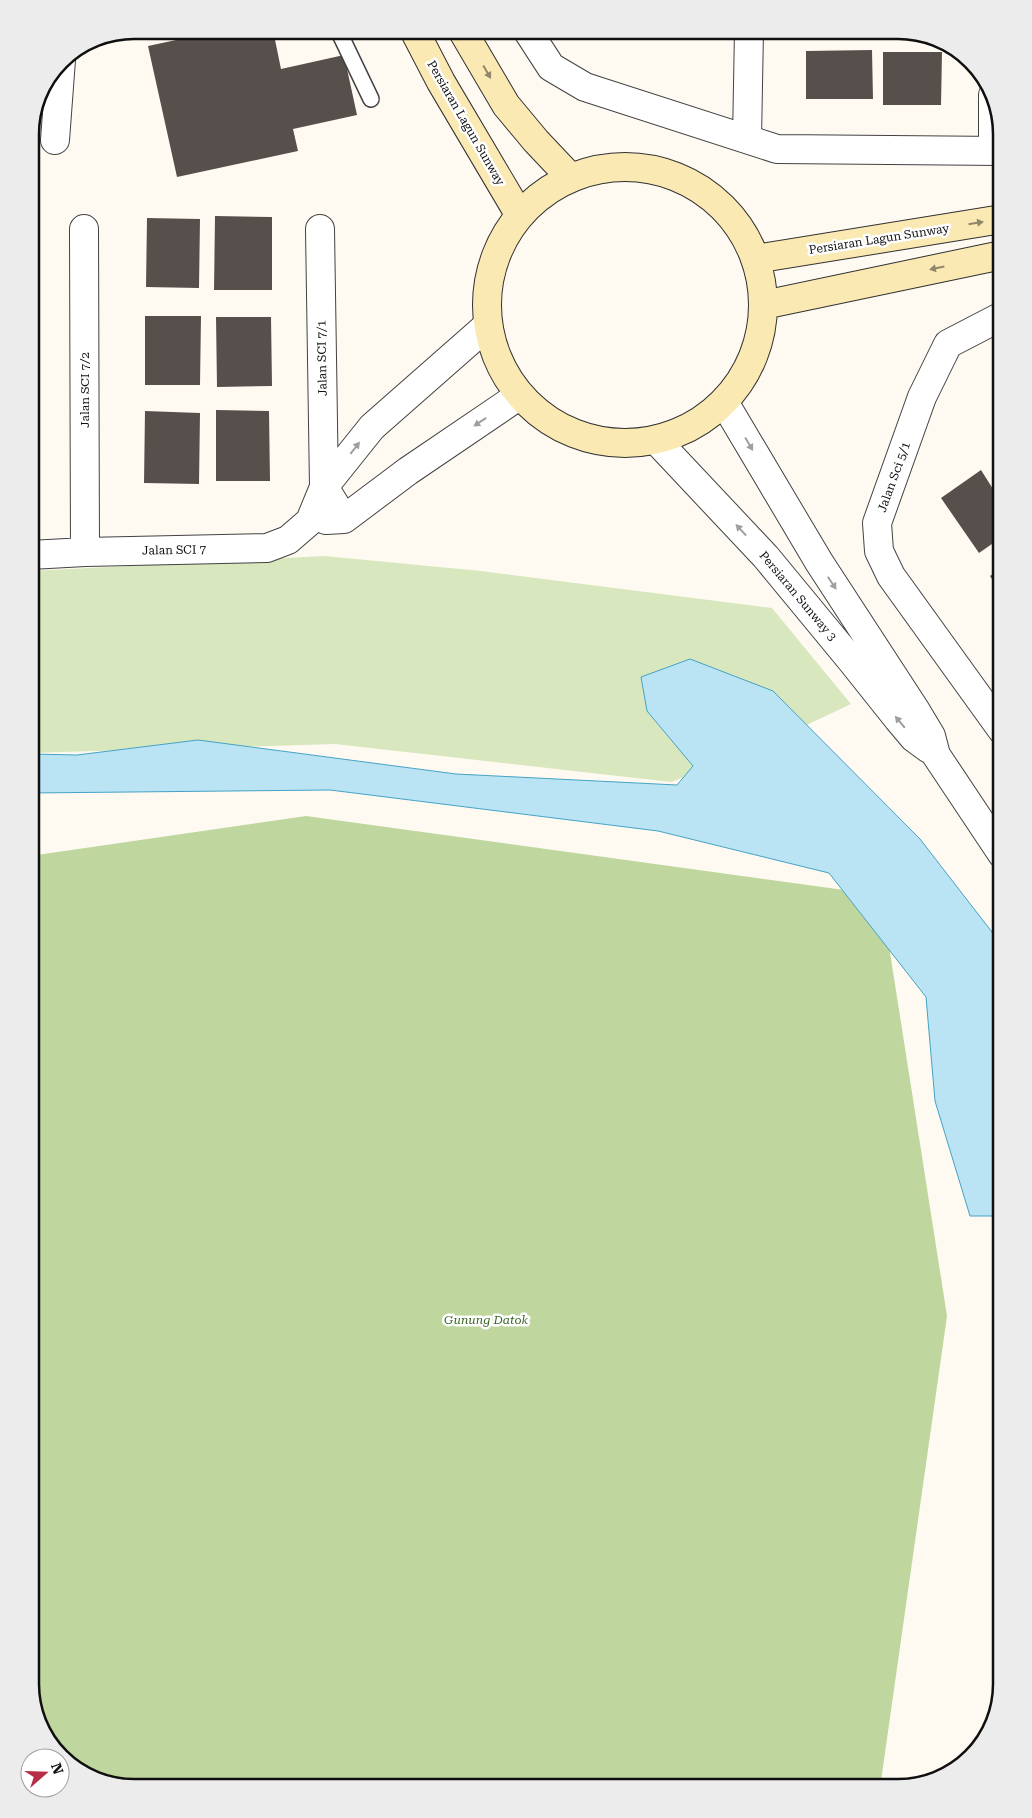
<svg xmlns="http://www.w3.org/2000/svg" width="1032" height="1818" viewBox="0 0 1032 1818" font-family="'Roboto Serif',serif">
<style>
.green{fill:#d8e7bd}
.forest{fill:#bfd79e}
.water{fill:#bae4f3;stroke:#45a2c5}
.building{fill:#574f4c}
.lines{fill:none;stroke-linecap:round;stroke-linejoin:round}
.service-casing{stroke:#424242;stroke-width:18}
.minor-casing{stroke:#424242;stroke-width:30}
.secondary-casing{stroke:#313131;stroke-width:30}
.service{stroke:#fff;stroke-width:15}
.minor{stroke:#fff;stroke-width:28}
.secondary{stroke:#fae9b2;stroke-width:28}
.oneway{fill:#908769}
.oneway2{fill:#9f9f9f}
.labels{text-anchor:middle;stroke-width:5;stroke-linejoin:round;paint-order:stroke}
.street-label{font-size:12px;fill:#0f0f0f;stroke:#fff}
.park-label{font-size:12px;font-style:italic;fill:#386423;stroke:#fff}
.rim{fill:none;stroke:#0f0f0f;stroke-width:2.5}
</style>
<rect width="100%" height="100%" fill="#fefaf2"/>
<path class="green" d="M324,556L481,571L772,608L851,704L741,756L671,782L335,744L30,753V571Z"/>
<path class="forest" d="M306,816L881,895L947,1316L880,1788H128L76,1770L41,1730L30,1684V856Z"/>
<path class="water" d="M690,659L773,691L920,839L1002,945V1216H970L935,1101L926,997L829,873L658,831L330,790L30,793V754L77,755L198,740L456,774L677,785L693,766L647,711L641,677Z"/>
<path class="building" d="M223,30H273L281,69L344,55L357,115L293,129L298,151L177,177L148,46Z
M872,50L873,99H806V51Z
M883,52H942L941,105H883Z
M30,211H34L35,284H30Z
M215,216L272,217V290H214Z
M147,218L200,219L199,288L146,287Z
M30,313H35L36,386H30Z
M145,316H201L200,385H145Z
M216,317H271L272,386L217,387Z
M216,410L269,411L270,481H216Z
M145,411L200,413L199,484L144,483Z
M30,414H35L37,490H30Z
M981,470L993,489L1002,483V537L979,553L941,498Z
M1002,568V594L990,576Z"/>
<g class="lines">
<defs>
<path id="service" d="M338,30L371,99"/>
<path id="minor" d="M527,30L551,67L585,87L777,149L1002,151
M747,139L749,30
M55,140L61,60
M993,150V95
M84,229L85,552
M320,229L324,487L344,519
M724,402L819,562L916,711L931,736L936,755L1002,854
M656,440L766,557L851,660L898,719L914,738L929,749
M326,520L344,519L408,471L520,395
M30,555L85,552L267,548L288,540L310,521L324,487L372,427L488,325
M1002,730L891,576L879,551L877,523L922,397L948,344L1002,316"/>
<path id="secondary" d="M414,30L441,82L519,214
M462,30L506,105L536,141L570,177
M487 305a138 138 0 1 1 276 0a138 138 0 1 1-276 0Z
M755,259L1002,219
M763,305L1002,255"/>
</defs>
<use href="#service" class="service-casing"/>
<use href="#minor" class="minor-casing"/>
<use href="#secondary" class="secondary-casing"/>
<use href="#service" class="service"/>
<use href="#minor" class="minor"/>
<use href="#secondary" class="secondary"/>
</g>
<defs><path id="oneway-solid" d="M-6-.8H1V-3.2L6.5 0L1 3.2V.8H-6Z" transform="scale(1.25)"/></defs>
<g class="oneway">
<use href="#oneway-solid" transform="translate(487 72) rotate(60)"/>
<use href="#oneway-solid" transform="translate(976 223) rotate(-9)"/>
<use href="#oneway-solid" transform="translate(937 268) rotate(168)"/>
</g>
<g class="oneway2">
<use href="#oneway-solid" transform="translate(480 422) rotate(146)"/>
<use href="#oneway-solid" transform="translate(749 444) rotate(59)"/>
<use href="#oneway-solid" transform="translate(355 448) rotate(-52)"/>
<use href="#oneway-solid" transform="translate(741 530) rotate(-133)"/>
<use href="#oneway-solid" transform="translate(832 583) rotate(56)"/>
<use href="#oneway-solid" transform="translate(900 722) rotate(-130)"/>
</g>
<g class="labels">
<g class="street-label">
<text transform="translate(466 123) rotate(60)" y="4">Persiaran Lagun Sunway</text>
<text transform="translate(879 239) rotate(-9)" y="4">Persiaran Lagun Sunway</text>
<text transform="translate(322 358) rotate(-91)" y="4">Jalan SCI 7/1</text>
<text transform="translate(85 390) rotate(-90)" y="4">Jalan SCI 7/2</text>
<text transform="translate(894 477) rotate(-70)" y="4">Jalan Sci 5/1</text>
<text transform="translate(174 550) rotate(-1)" y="4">Jalan SCI 7</text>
<text transform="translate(798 596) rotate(50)" y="4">Persiaran Sunway 3</text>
</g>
<g class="park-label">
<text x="486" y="1324">Gunung Datok</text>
</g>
</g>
<path d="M0 0H1032V1818H0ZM134 39H898A95 95 0 0 1 993 134V1684A95 95 0 0 1 898 1779H134A95 95 0 0 1 39 1684V134A95 95 0 0 1 134 39Z" fill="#ececec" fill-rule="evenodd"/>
<path class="rim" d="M134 39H898A95 95 0 0 1 993 134V1684A95 95 0 0 1 898 1779H134A95 95 0 0 1 39 1684V134A95 95 0 0 1 134 39Z"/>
<g transform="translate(45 1773) rotate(70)"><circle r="24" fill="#ffffff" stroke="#9f9f9f"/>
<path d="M0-4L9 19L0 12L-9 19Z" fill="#b72f47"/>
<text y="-8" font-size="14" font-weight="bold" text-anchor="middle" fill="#0f0f0f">N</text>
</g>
</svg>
